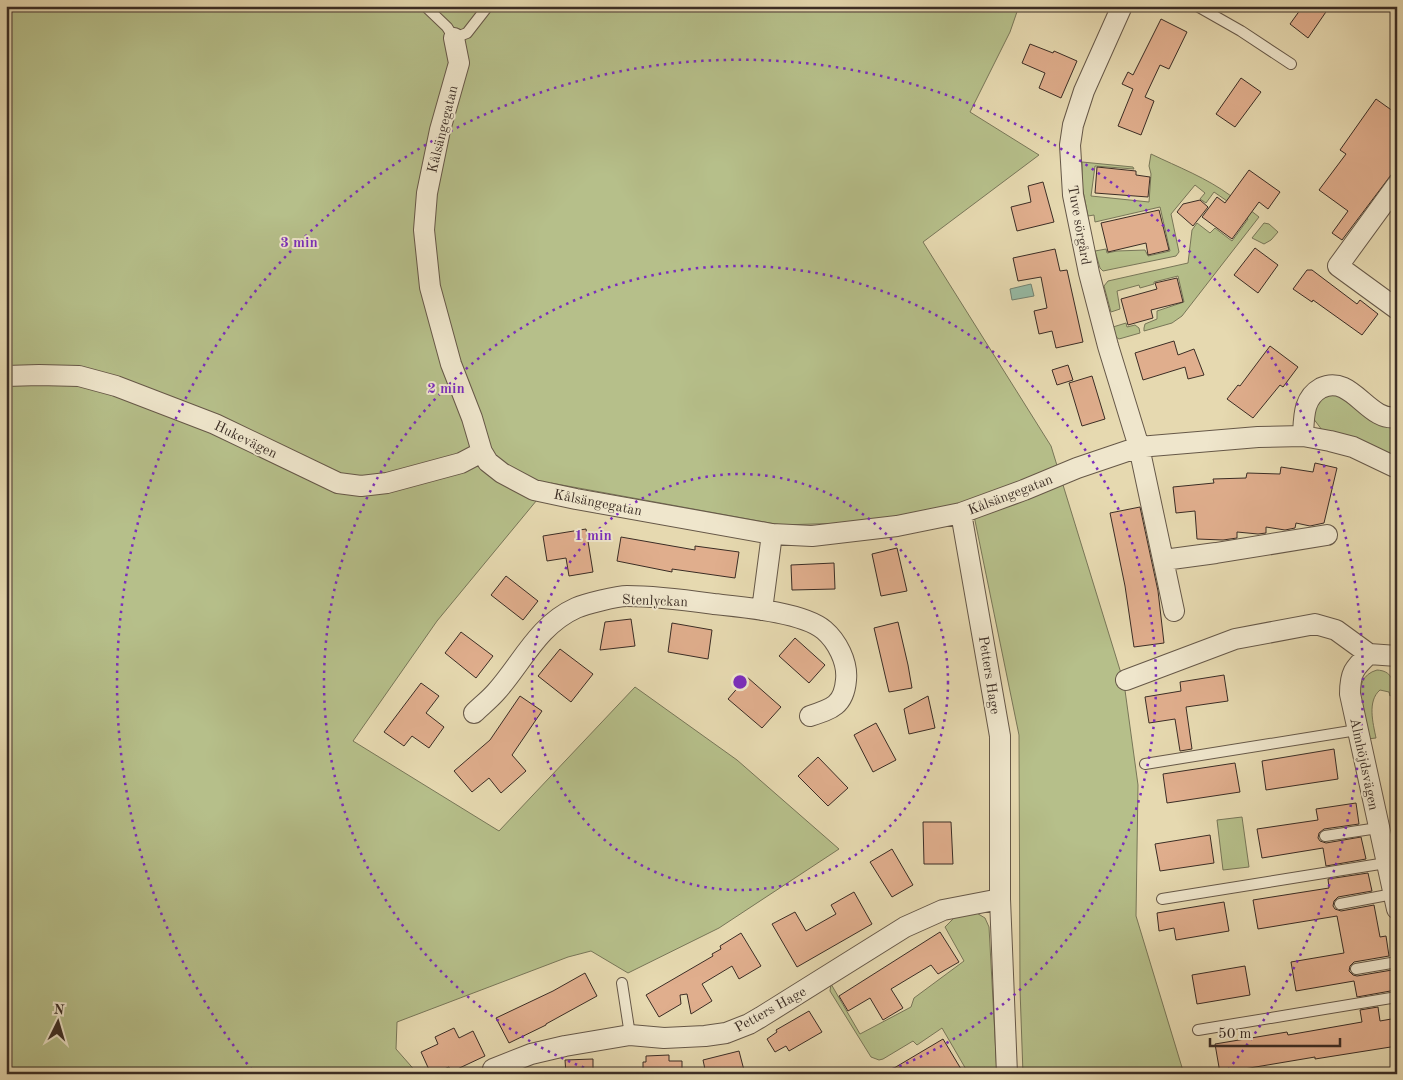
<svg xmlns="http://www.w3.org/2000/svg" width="1403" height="1080" viewBox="0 0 1403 1080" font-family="'Old Standard TT',serif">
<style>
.green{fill:#b6bf8a;stroke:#787658}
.water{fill:#97bba5;stroke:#728272}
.building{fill:#e0ae8d;stroke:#3b2d25}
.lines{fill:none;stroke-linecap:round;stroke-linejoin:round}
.service-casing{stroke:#665848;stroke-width:12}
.minor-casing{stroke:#665848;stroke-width:22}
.service{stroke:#efe6cc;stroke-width:10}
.minor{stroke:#efe6cc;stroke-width:20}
.ring{fill:none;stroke:#7b2cbf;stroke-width:2.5;stroke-dasharray:2.5 5}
.labels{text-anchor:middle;stroke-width:4;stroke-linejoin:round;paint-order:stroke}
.street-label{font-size:14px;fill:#3b2d25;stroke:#efe6cc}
.centre{fill:#7b2cbf;stroke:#efe6cc;stroke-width:2.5}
.ring-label{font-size:15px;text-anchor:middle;font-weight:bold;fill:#7b2cbf;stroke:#efe6cc;stroke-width:4;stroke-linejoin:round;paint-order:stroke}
</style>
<rect width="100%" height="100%" fill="#e6d9b0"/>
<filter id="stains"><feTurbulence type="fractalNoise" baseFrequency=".004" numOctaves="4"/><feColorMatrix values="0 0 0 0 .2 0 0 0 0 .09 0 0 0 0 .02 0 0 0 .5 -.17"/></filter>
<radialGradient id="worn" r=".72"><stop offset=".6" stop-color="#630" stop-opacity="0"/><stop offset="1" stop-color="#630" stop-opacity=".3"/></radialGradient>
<path class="green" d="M6,6H1019L1010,32L970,112L1039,155L923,242L1051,446L1124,683L1138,785L1136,916L1184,1074H1023L1020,989L1019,735L971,501L880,522L781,525L551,483L437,621L353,741L499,831L635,687L737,760L839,849L719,928L628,973L591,951L568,957L397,1022L396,1049L418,1074H6Z
M1151,154C1178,167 1207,178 1231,196L1227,201L1214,192L1206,203L1200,199L1205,193L1195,185L1171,214L1179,252L1176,256L1103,271L1100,268L1095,251L1106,249L1107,253L1117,251L1145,250L1148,256L1170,251L1160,207L1095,222L1094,215L1088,216L1082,186V162L1133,167L1134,169L1095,166L1091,196L1149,202L1151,174L1149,166Z
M1236,199L1259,217L1182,316L1172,323L1144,331V328L1145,324L1157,319V311L1184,302L1178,276L1154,282V284L1140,288L1139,285L1117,291L1120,309L1111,312L1104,286L1108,281L1188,263L1192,230L1197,223L1210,233L1215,228L1232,241L1248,219L1231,206Z
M1264,223L1269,224L1278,232L1271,240L1264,244L1252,238Z
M1126,323L1127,327L1135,325L1139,328L1140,333L1119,339L1116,337L1113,327Z
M1333,392L1397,425V457L1361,440L1322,430L1313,418L1316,401Z
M1377,670C1392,671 1393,680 1394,693L1390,696L1389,692L1380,690C1367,701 1373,723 1376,738L1367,739C1363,718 1348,678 1377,670Z
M1242,817L1249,867L1223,870L1217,820Z
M975,912L985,918L989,927L997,1074H963L967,1071L942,1028L917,1045L913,1041L883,1059L879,1060L871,1057L830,991L831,984L860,1034L911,1007L914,998L964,961L945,927L959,913Z"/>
<path class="water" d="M1031,284L1034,296L1012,300L1010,289Z"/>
<path class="building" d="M1303,6H1330L1308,38L1290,24Z
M1161,19L1187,32L1169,69L1160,65L1145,97L1154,101L1141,135L1118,126L1133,89L1122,84L1128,72L1133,75Z
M1030,44L1053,53L1054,51L1077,61L1061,98L1039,88L1045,73L1022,63Z
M1241,78L1261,92L1235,127L1216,114Z
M1376,99L1397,114V167L1342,240L1332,233L1348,211L1319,190L1346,154L1340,150Z
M1097,167L1136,171V175L1150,177L1148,197L1095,193Z
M1249,170L1280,192L1268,209L1259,202L1232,239L1202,217L1217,197L1225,203Z
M1043,182L1054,222L1017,231L1011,207L1031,202L1028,186Z
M1200,200L1208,207L1193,226L1177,212L1183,204Z
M1159,210L1169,250L1148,255L1146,243L1108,252L1101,223Z
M1255,248L1278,265L1258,293L1234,275Z
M1055,249L1060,271L1067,270L1083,342L1056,348L1052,331L1039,334L1034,311L1047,308L1041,277L1018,281L1013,258Z
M1307,270H1312L1357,304L1360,300L1378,314L1362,335L1313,300L1312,302L1293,289Z
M1177,278L1183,302L1151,310L1153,318L1128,325L1121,299L1157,289L1155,283Z
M1174,341L1178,355L1194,349L1204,375L1188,379L1185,367L1143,380L1135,353Z
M1270,346L1298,367L1283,387L1280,385L1253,418L1227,399L1238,385L1240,386Z
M1068,365L1073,380L1057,385L1052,370Z
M1092,376L1105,419L1082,426L1069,383Z
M1315,463L1337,468L1324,523L1310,526L1296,523L1295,528L1285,530L1266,527V533L1258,534L1237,532V538L1223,540L1197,539L1195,511L1176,513L1173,487L1214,483L1213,479L1246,478L1247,473L1280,474L1281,467L1313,472Z
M1140,507L1158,591L1164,643L1134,647L1125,586L1110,513Z
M586,529L593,572L569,576L566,558L547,561L543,536Z
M621,537L695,550V546L739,552L735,578L672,569V572L617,561Z
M897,548L907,591L881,596L872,554Z
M834,563L835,589L792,590L791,565Z
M506,576L538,601L523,620L491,595Z
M631,619L635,646L600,650L605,622Z
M898,622L908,665L912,688L889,692L874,628Z
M672,623L712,630L708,659L668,652Z
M461,632L493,656L476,678L445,653Z
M795,638L825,665L809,683L779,656Z
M560,649L593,674L571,702L538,676Z
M1224,675L1228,701L1186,707L1192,749L1180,751L1175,719L1149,723L1145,697L1181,691L1180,682Z
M747,677L781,707L762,728L728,699Z
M421,683L439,696L426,713L444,727L429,748L412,736L404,746L384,732Z
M520,696L542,711L512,755L526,771L501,793L489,778L472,792L454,771L490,740Z
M928,696L935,728L909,734L904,709Z
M876,723L896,760L873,772L854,735Z
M1334,749L1338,779L1266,790L1262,761Z
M818,757L848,788L828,806L798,776Z
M1235,763L1240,792L1167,803L1163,774Z
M1356,803L1359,824L1324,829L1319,833L1318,838L1320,841L1326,843L1361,837L1366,859L1326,866L1323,848L1262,858L1257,829L1318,820L1316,809Z
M923,822H951L953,864H924Z
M1210,835L1214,863L1160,871L1155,844Z
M892,849L913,885L892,897L870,862Z
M1368,873L1372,891L1338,897L1334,901L1333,906L1335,909L1341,911L1374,905L1380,937L1386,936L1389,956L1354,962L1350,966L1349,971L1353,975L1357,976L1392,970L1396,990L1357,997L1354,981L1296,991L1291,962L1344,953L1337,916L1258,929L1253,900L1329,888L1328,879Z
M854,892L872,924L797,967L772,924L795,912L806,931L836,914L831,905Z
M1224,902L1229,931L1176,940L1174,928L1159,931L1157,913Z
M940,932L959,962L938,974L931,965L891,989L903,1008L883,1020L870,998L848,1011L839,996Z
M741,933L761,966L739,979L732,966L702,984L712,1001L691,1014L687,994L680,995L681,1004L659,1017L646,995L713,956L712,954L721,949L720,946Z
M1245,966L1250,995L1197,1004L1192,975Z
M585,973L597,996L546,1024V1025L509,1043L496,1018L553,991Z
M1378,1007L1380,1021L1397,1018V1046L1315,1059V1057L1220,1073L1215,1044L1287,1032L1288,1035L1362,1022L1360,1010Z
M809,1011L822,1032L789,1051L786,1046L775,1052L767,1039L777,1032L776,1030Z
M454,1028L459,1038L473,1031L485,1056L451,1072L449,1067L431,1074L421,1052L438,1044L435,1037Z
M943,1039L964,1074H884Z
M739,1051L745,1074H706L703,1060Z
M669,1055V1061H682V1074H643V1062H646V1056Z
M593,1059V1074H566L565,1060Z"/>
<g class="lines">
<defs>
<path id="service" d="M425,6L447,27L454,38L467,33L488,6
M1197,6L1241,31L1291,64
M1145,764L1357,730
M1325,836L1378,828
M1162,899L1386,863
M1340,904L1393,894
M1356,969L1397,962
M622,983L630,1035
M1198,1030L1397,997"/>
<path id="minor" d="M1122,6L1084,91L1073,125L1070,145L1073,195L1089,273L1108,346L1139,447L1174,611
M454,38L459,63L440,130L427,193L424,230L430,287L451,364L472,418L482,452L488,462L502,473L534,490L576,499L772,534L812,536L897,526L961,513L1024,490L1077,468L1139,447L1258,437L1303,436L1330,441L1353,447L1397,468
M1397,185L1338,266L1397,309
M6,376L39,375L79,376L116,386L215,424L338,483L361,486L387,483L461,463L482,452
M1303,436C1304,417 1303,398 1321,388C1352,373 1368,423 1397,417
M961,513L1000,736V899L1007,1074
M1164,560L1216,553L1327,535
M762,610L772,534
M1369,654C1354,668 1350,673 1350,694L1397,909
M1126,680L1235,639L1315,624L1336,630L1369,654L1397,656
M474,713C481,706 489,700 496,692C522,663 538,625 576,608C585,604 617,596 627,596C657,596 685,600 714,604C741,607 803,612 824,630C837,641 848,662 846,680C844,705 832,709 810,716
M493,1069L531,1054L565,1046L630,1035L664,1038L705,1036L726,1033L749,1024L761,1017L905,927L943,910L1000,899"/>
</defs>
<use href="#service" class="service-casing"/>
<use href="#minor" class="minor-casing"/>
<use href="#service" class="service"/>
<use href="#minor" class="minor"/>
</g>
<g class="ring">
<circle cx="740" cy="682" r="208"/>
<path d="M598 1073A416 416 0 1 1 882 1073"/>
<path d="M252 1070A623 623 0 1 1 1228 1070"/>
</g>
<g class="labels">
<g class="street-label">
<text transform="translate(442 129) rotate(-76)" y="5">Kålsängegatan</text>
<text transform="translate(1080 225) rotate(80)" y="5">Tuve sörgård</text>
<text transform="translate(246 439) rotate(26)" y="5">Hukevägen</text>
<text transform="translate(1010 494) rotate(-21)" y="5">Kålsängegatan</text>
<text transform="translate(598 502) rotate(11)" y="5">Kålsängegatan</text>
<text transform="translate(655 600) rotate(2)" y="5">Stenlyckan</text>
<text transform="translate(990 675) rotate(81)" y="5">Petters Hage</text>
<text transform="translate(1365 764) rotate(78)" y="5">Almhöjdsvägen</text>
<text transform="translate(770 1009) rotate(-29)" y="5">Petters Hage</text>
</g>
</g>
<circle cx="740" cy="682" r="8" class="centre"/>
<g class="ring-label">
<text x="299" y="247">3 min</text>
<text x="446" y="393">2 min</text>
<text x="593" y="540">1 min</text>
</g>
<rect width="1403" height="1080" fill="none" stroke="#e6d9b0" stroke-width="25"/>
<rect x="8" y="8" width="1388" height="1065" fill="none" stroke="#3b2d25" stroke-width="2.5"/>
<rect x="12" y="12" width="1378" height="1055" fill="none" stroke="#3b2d25"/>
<g transform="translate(58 1022) rotate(5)" stroke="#efe6cc" stroke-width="4" paint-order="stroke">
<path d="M0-4L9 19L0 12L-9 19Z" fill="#3b2d25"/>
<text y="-8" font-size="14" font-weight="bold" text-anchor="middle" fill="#3b2d25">N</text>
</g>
<path d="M1210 1038v8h130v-8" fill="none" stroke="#3b2d25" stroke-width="2.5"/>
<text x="1218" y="1038" font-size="15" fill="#3b2d25" stroke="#efe6cc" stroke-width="4" paint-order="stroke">50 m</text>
<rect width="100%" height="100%" filter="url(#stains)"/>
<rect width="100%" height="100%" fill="url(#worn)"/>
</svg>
